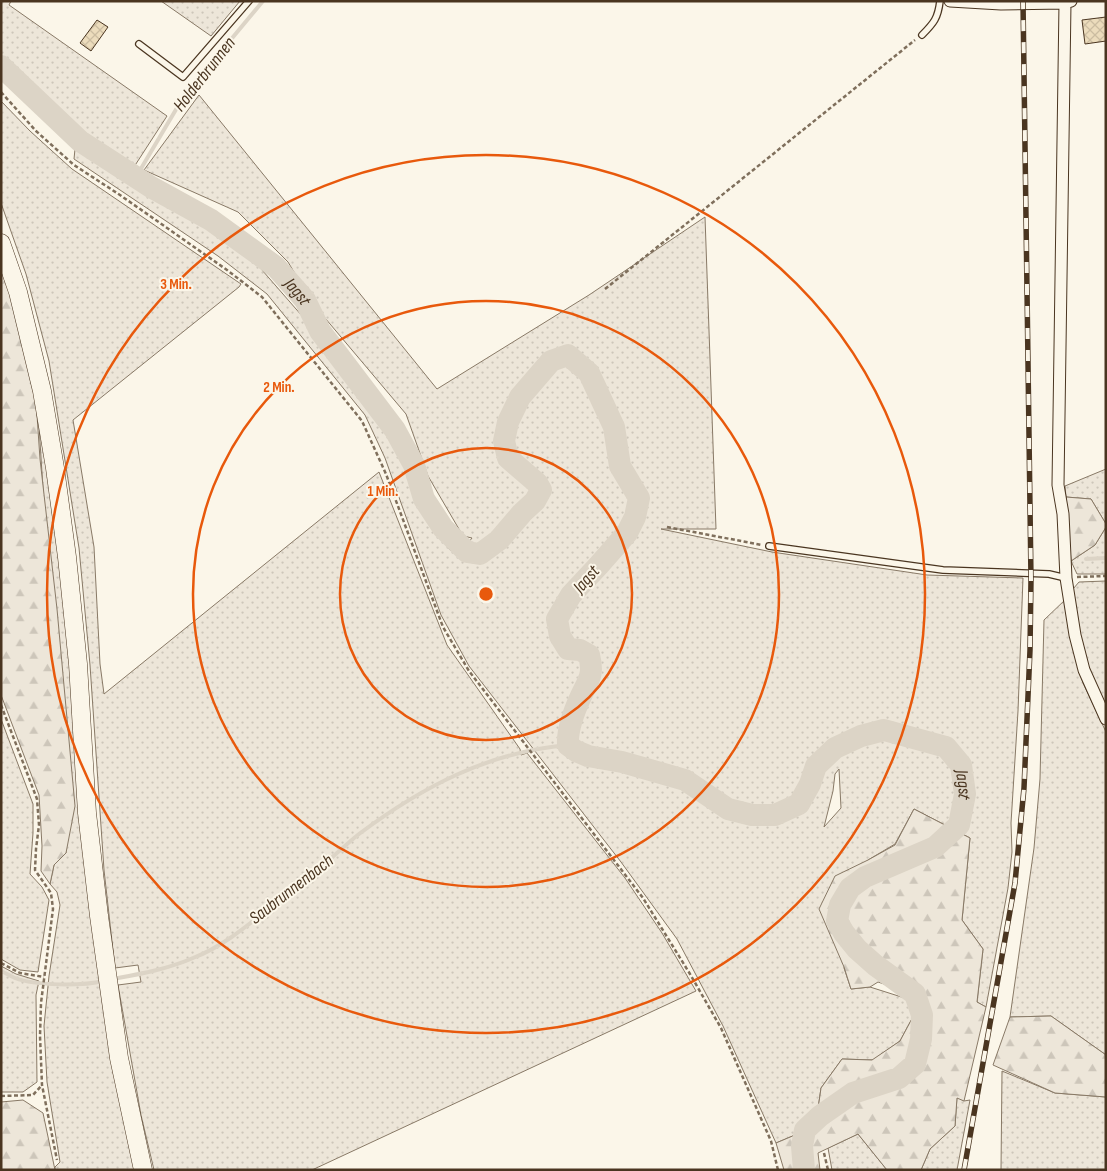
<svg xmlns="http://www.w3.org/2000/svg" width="1107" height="1171" viewBox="0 0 1107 1171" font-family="'Sofia Sans Condensed',sans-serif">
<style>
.grass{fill:url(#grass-dots);stroke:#887966;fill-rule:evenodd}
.forest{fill:url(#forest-firs);stroke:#887966}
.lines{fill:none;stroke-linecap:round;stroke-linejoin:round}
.stream{stroke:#dcd4c6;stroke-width:4}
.river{stroke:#dcd4c6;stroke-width:22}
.building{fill:url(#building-cross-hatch);stroke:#4a3520}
.lane-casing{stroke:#4a3520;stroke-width:8}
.street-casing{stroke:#4a3520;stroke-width:13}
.primary-casing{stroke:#4a3520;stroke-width:19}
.path{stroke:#7f6f5c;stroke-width:2.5;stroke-dasharray:4 2.5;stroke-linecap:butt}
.lane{stroke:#fbf6e9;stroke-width:5.5}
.street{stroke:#fbf6e9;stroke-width:11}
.primary{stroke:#fbf6e9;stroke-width:18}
.rail-casing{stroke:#4a3520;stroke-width:5.5}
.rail{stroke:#fbf6e9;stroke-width:4;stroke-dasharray:11;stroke-linecap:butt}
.ring{fill:none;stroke:#e8590c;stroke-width:2.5}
.labels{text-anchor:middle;stroke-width:4;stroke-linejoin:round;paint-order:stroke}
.water-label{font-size:18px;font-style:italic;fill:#4a3520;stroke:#fbf6e9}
.centre{fill:#e8590c;stroke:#fbf6e9;stroke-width:2.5}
.ring-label{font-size:15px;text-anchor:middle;font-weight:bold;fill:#e8590c;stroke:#fbf6e9;stroke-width:4;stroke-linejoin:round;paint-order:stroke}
</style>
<defs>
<pattern id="grass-dots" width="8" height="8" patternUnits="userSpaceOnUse" patternTransform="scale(1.25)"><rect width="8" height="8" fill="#ede6d9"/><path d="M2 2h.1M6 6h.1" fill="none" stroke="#cdc6ba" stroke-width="1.8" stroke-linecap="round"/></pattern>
<pattern id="forest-firs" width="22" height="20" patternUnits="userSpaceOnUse" patternTransform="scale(1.25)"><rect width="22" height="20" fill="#ede6d9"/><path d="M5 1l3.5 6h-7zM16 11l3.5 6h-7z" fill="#cdc6ba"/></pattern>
<pattern id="building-cross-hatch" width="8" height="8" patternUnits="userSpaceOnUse" patternTransform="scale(1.25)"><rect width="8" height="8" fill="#ecdcbc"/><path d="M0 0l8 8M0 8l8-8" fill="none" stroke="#ccbda1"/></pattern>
</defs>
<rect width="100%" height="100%" fill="#fbf6e9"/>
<path class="grass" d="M1,1H11L9,5L167,116L132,170L82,137L1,55Z
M161,1H240L211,36Z
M199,95L437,389L589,295L705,217L716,529H661L772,552L927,575L1023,578L1018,711L1011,823L1012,852L1008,888L986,1007L977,1002L983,949L962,920L970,838L914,809L895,844L868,860L844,968L851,989L870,987L911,1000L915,1013L900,1041L873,1060L842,1059L821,1088L818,1109L795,1135L776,1143L723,1026L677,939L621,862L469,666L441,615L385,458L365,415L267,294L218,256L74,159L75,149L165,204L256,256L262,270L303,317L346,377L391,435L424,505L431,525L450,550L461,552L472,538L463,536L428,476L406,414L314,305L288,262L238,212L144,170ZM839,769L841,808L824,827L833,791L835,774Z
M1,101L30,131L72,169L241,284L239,287L73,420L94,547L100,664L104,694L379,472L447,645L520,749L521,755L527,753L625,878L662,933L696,991L312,1170H154L141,1115L118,985L141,982L138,965L115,968L104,870L90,665L79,548L49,361L26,274L1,203Z
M38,410L46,456L139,1170H55V1167L60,1162L47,1082L44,1026L49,976L60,905L57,892L50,884L54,865L66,853Z
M1106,469V524L1091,499L1066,497L1065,486Z
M1106,527V574H1077L1071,561L1095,545Z
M1106,581V710L1094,684L1079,635L1073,589L1079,582Z
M1066,599L1073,647L1083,683L1106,732V1055L1051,1016L1010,1017L1034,848L1040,779L1044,620Z
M1,719L33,804V833L30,874L42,887L49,900L38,972L20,970L1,959Z
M1,966L16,974L39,981L36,995L37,1082L23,1092H1Z
M1002,1071L1055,1093L1106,1097V1170H1001Z
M957,1097L964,1101L970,1100L957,1170H921L930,1149L955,1126Z
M858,1134L887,1170H832L828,1148Z"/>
<path class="forest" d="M1,264L8,283L35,386L40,459L57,609L75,806L66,853L54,865L50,884L41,871L42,846L39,795L1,695Z
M1066,497L1091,499L1106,524V527L1095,545L1071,561Z
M914,809L970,838L962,920L983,949L977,1002L986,1007L964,1101L957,1098L955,1126L930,1149L921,1170H887L858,1134L818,1153L820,1170H784L776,1143L795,1135L818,1109L821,1088L842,1059L872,1060L900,1041L915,1013L919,996L878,982L870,987L851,989L844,967L819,909L835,876L868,860L895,845Z
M1051,1016L1106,1055V1097L1055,1093L993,1065L1010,1017Z
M23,1100L43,1113L55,1170H1V1102Z"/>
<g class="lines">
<path class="stream" d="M136,177L184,96L263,1
M1086,559L1106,558
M1,971C6,973 10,976 15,978C36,986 82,986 104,981
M113,979C140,974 168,969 193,958C225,946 254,920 281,899C293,890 305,881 316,871C331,859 344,846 359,834C422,787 488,752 568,745"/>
<path class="river" id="s1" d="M1,66L80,141L151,187L211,220L276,267L305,300L320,331L395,430L414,465L424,499L443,528L467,552L480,554L499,540L522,513L535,501L541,490L537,483L508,458L504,441L508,422L520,397L551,361L568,355L589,373L614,427L620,466L639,498L635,517L627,533L599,565L571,595L557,619L560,636L568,649L580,650L589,655C594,675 589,679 581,696C575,709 567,730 568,745L576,751L588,756L622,762L685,780L728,809L752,815H775L799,804L810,784L816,766L835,748L861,736L884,730L946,747L961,765L965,794L959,825L935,847L865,877L850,888L840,905L837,921L844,933L857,949L875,965L915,994L922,1015L921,1039L915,1064L899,1078L853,1093L820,1116L805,1130L802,1146L804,1170"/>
</g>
<path class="building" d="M1106,17V41L1085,44L1082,20Z
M97,20L108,27L91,51L80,43Z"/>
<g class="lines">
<defs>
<path id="lane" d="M922,35C934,23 938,18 940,1
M139,44L183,77L249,1
M769,546L943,570L1022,573L1049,574L1066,578"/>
<path id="street" d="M950,1L1001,4L1065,3L1071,1
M1065,3L1058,485L1063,514L1066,578L1075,635L1084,670L1106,719"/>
<path id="primary" d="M1,243L18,292L42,391L55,468L67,557L78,664L87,813L99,916L119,1058L143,1170"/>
</defs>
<use href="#lane" class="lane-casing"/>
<use href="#street" class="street-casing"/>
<use href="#primary" class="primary-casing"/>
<path class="path" d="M1,92L36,131L74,165L120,195L227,270L262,297L362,421L386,474L443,627L469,671L643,898L690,974L721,1028L771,1141L778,1170
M605,289L915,40
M667,527L762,545
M1077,577L1106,576
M1,705L37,799L39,825L36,849L35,870L51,893L53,909L41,1003L40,1036L42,1085L57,1160
M1,963L20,973L44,977
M1,1096L33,1095L42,1085
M824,1153L828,1170"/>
<use href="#lane" class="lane"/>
<use href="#street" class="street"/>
<use href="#primary" class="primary"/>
<defs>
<path id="rail" d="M964,1170L1015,883L1024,788L1030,650L1031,579L1023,1"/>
</defs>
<use href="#rail" class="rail-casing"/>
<use href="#rail" class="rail"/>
</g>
<g class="ring">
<circle cx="486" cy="594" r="146"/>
<circle cx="486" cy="594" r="293"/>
<circle cx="486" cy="594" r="439"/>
</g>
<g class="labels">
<g class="water-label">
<text transform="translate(204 74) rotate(-52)" y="6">Holderbrunnen</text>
<text dy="6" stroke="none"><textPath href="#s1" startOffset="375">Jagst</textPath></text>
<text transform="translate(586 579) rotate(-49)" y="6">Jagst</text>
<text dy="6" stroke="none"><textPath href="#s1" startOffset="1906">Jagst</textPath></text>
<text transform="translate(291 889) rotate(-38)" y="6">Saubrunnenbach</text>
</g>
</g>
<circle cx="486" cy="594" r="8" class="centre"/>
<g class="ring-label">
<text x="176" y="289">3 Min.</text>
<text x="279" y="392">2 Min.</text>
<text x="383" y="496">1 Min.</text>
</g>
<rect width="1107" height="1171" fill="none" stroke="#4a3520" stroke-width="5"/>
</svg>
